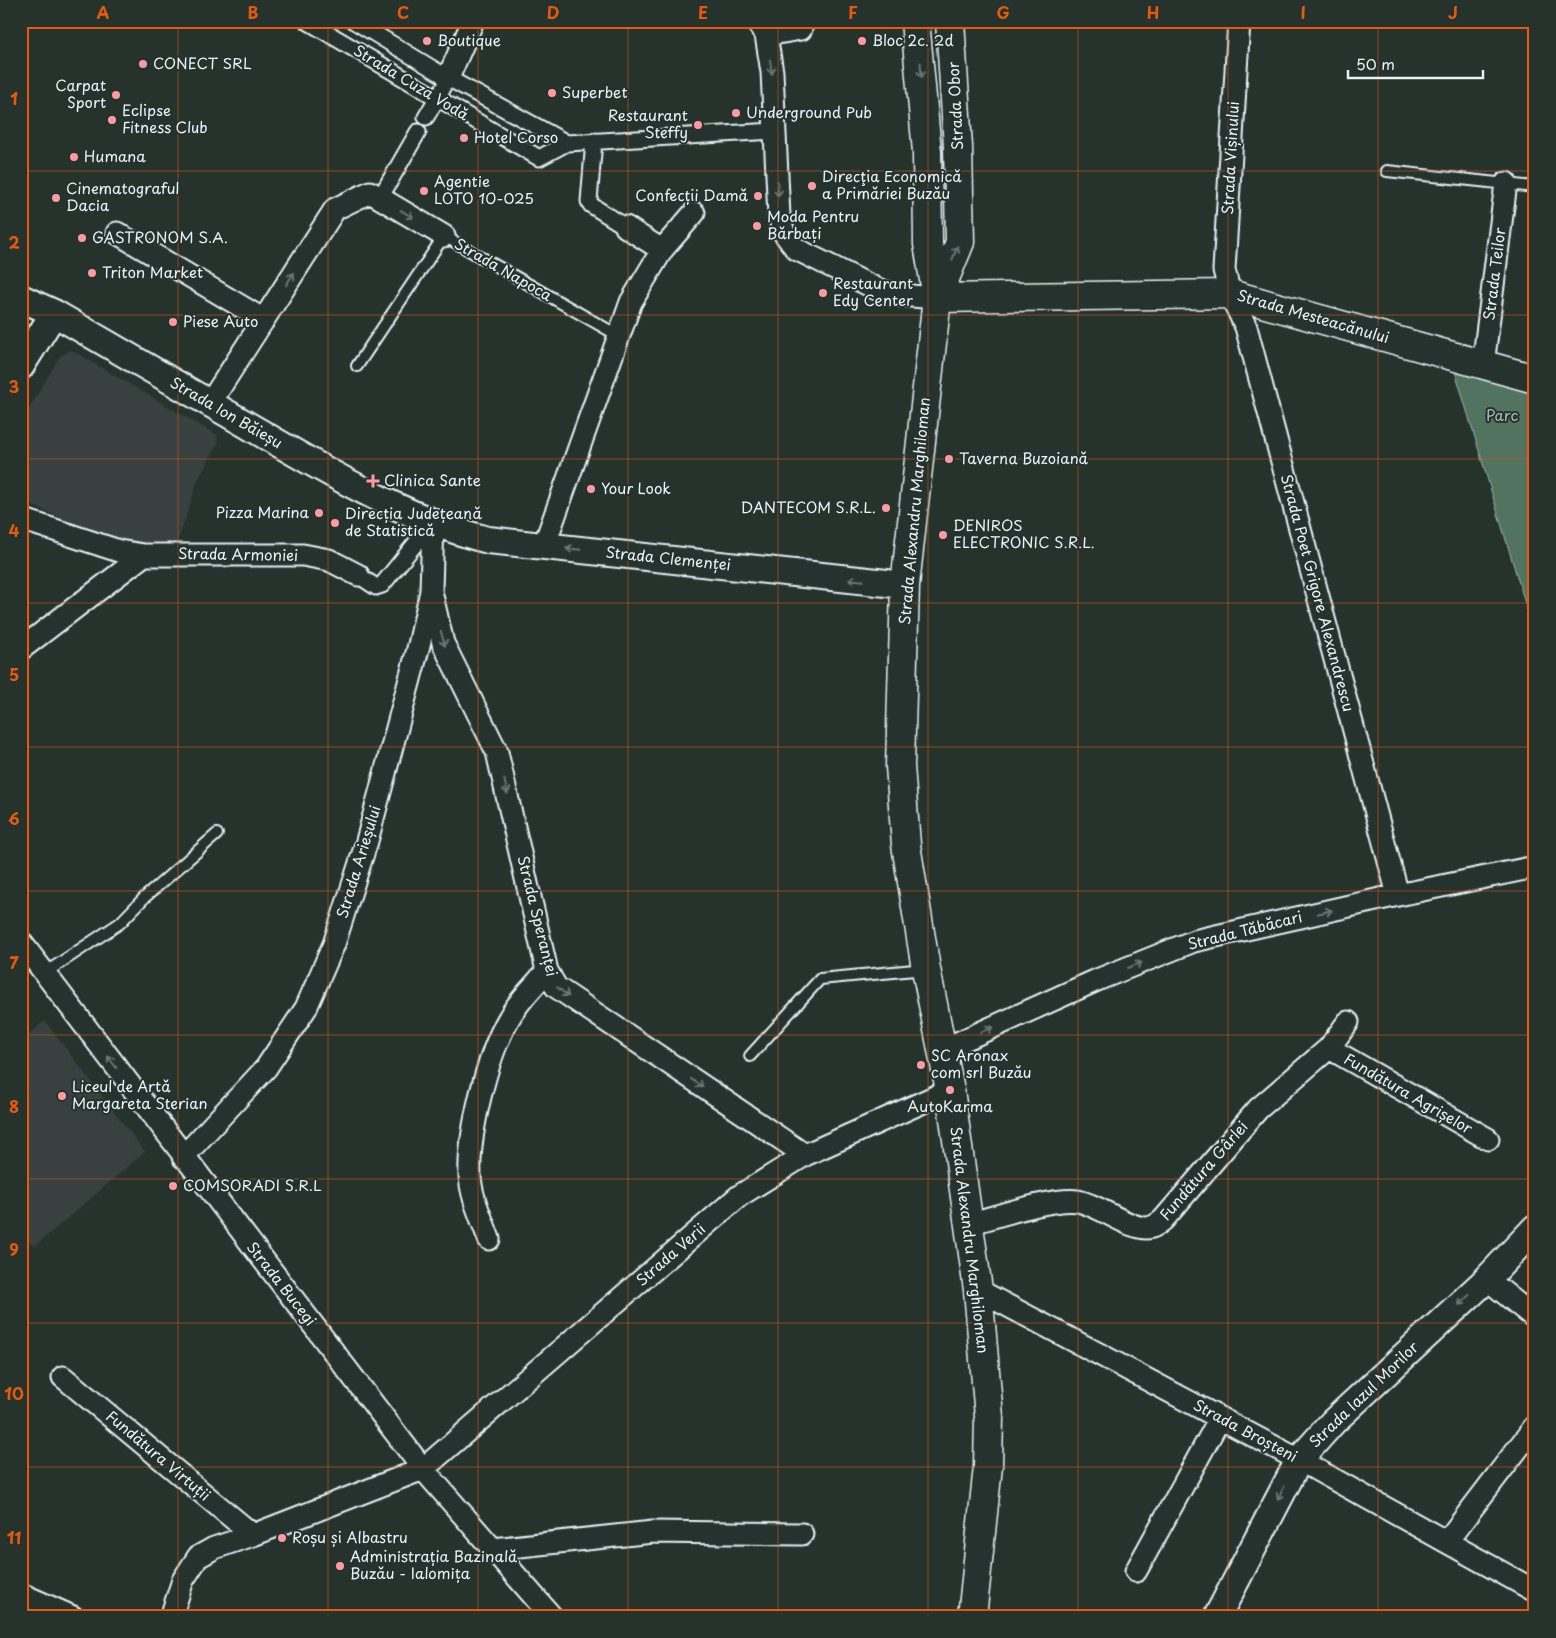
<svg xmlns="http://www.w3.org/2000/svg" width="1556" height="1638" viewBox="0 0 1556 1638" font-family="'Playpen Sans',sans-serif">
<style>
.built{fill:#37403f}
.green{fill:#51735e;stroke:#9cb2ab}
.lines{fill:none;stroke-linecap:round;stroke-linejoin:round}
.service-casing{stroke:#e8f1f8;stroke-width:14}
.pedestrian-casing{stroke:#e8f1f8;stroke-width:19}
.minor-casing{stroke:#e8f1f8;stroke-width:25}
.tertiary-casing{stroke:#e8f1f8;stroke-width:30}
.secondary-casing{stroke:#e8f1f8;stroke-width:31}
.primary-casing{stroke:#e8f1f8;stroke-width:31}
.service{stroke:#26332d;stroke-width:10}
.pedestrian{stroke:#26332d;stroke-width:15}
.minor{stroke:#26332d;stroke-width:21}
.tertiary{stroke:#26332d;stroke-width:26}
.secondary{stroke:#26332d;stroke-width:28}
.primary{stroke:#26332d;stroke-width:28}
.oneway{stroke:#6a7674}
.grid{fill:none;stroke:#e8590c;stroke-width:1;stroke-opacity:0.55}
.poi-dot{fill:#ff9aa2;stroke:#26332d;stroke-width:2}
.labels{text-anchor:middle;stroke-width:4;stroke-linejoin:round;paint-order:stroke}
.poi-label{font-size:15px;fill:#e8f1f8;stroke:#26332d;text-anchor:start}
.street-label{font-size:15px;fill:#e8f1f8;stroke:#26332d}
.park-label{font-size:15px;fill:#acbfba;stroke:#26332d}
.neatline{fill:none;stroke:#e8590c;stroke-width:2}
.grid-label{font-size:16px;text-anchor:middle;font-weight:bold;fill:#e8590c}
</style>
<rect width="100%" height="100%" fill="#26332d"/>
<filter id="ink" filterUnits="userSpaceOnUse"><feTurbulence type="fractalNoise" baseFrequency=".02" numOctaves="2"/><feDisplacementMap in="SourceGraphic" scale="10" xChannelSelector="R" yChannelSelector="G"/><feConvolveMatrix kernelMatrix="1 2 1 2 8 2 1 2 1" color-interpolation-filters="sRGB"/></filter>
<g filter="url(#ink)">
<path class="built" d="M71,350L217,435L218,443L198,480L177,543L111,541L21,500V422L60,356Z
M45,1021L145,1152L35,1246L21,1238V1040Z"/>
<path class="green" d="M1454,368L1535,391V636Z"/>
<g class="lines">
<defs>
<path id="service" d="M1387,171L1535,187
M357,366L444,236L619,336
M45,973L120,923L144,898L217,834
M750,1056L820,979L925,969"/>
<path id="pedestrian" d="M307,21L539,158L567,143
M354,21L448,78L567,143L775,131
M426,117L442,90
M594,141L589,201L591,205L626,227
M380,198L418,132
M358,575L376,587L382,585L433,522"/>
<path id="minor" d="M756,21L766,35L772,72L779,216L784,233L796,249L879,290L898,295L937,298
M1239,21L1224,270L1230,294L1246,327L1398,895
M766,35L801,29
M448,78L473,21
M626,227L662,250
M117,233L264,320
M1483,365L1506,183
M210,403L335,209L370,192L444,236
M21,519L119,551L144,555H303L329,560L358,575
M544,546L631,302L662,250L694,213
M431,591L443,643L497,752L547,971L556,987L805,1155
M21,649L144,555
M21,942L423,1469L552,1617
M1329,1048L1488,1139
M942,1050L1097,980L1194,941L1398,895L1535,867
M183,1157L266,1068L306,1008L334,944L367,841L419,645L431,591L433,522
M969,1224C995,1217 1053,1197 1078,1201C1101,1206 1125,1227 1146,1228C1153,1228 1158,1224 1163,1220L1258,1109L1329,1048L1348,1022
M489,1239C482,1219 471,1197 470,1176C468,1134 487,1055 509,1018C519,1000 534,986 547,971
M1487,1279L1535,1318
M978,1290L1299,1460L1535,1591
M63,1377L253,1535
M1447,1541L1535,1426
M492,1549L653,1532L802,1534
M1136,1571L1220,1418
M21,1594L73,1617
M171,1617L183,1580L198,1557L214,1548L253,1535L423,1469L739,1196L805,1155L950,1090"/>
<path id="tertiary" d="M21,298L54,313C119,351 184,388 249,426C322,469 405,519 488,540L905,585
M21,366L54,313
M1217,1617L1299,1460L1333,1422L1487,1279L1535,1228"/>
<path id="secondary" d="M937,298L1230,294L1535,379"/>
<path id="primary" d="M915,21L927,152L928,244L937,298
M950,21L958,147L960,242L937,298L905,585L900,766L906,845L926,969L950,1090L978,1290L989,1417L988,1466L972,1617"/>
</defs>
<use href="#service" class="service-casing"/>
<use href="#pedestrian" class="pedestrian-casing"/>
<use href="#minor" class="minor-casing"/>
<use href="#tertiary" class="tertiary-casing"/>
<use href="#secondary" class="secondary-casing"/>
<use href="#primary" class="primary-casing"/>
<use href="#service" class="service"/>
<use href="#pedestrian" class="pedestrian"/>
<use href="#minor" class="minor"/>
<use href="#tertiary" class="tertiary"/>
<use href="#secondary" class="secondary"/>
<use href="#primary" class="primary"/>
</g>
<defs><path id="oneway-shaft" d="M-6 0H5M1.5-3L5.5 0L1.5 3" fill="none" stroke-width="1.6" stroke-linecap="round" stroke-linejoin="round" transform="scale(1.25)"/></defs>
<g class="oneway">
<use href="#oneway-shaft" transform="translate(771 67) rotate(81)"/>
<use href="#oneway-shaft" transform="translate(921 70) rotate(86)"/>
<use href="#oneway-shaft" transform="translate(778 189) rotate(87)"/>
<use href="#oneway-shaft" transform="translate(407 214) rotate(31)"/>
<use href="#oneway-shaft" transform="translate(955 253) rotate(-68)"/>
<use href="#oneway-shaft" transform="translate(290 279) rotate(-57)"/>
<use href="#oneway-shaft" transform="translate(573 549) rotate(-174)"/>
<use href="#oneway-shaft" transform="translate(856 580) rotate(-174)"/>
<use href="#oneway-shaft" transform="translate(443 639) rotate(74)"/>
<use href="#oneway-shaft" transform="translate(506 787) rotate(77)"/>
<use href="#oneway-shaft" transform="translate(1325 912) rotate(-13)"/>
<use href="#oneway-shaft" transform="translate(1135 965) rotate(-22)"/>
<use href="#oneway-shaft" transform="translate(563 992) rotate(39)"/>
<use href="#oneway-shaft" transform="translate(986 1030) rotate(-24)"/>
<use href="#oneway-shaft" transform="translate(112 1062) rotate(-127)"/>
<use href="#oneway-shaft" transform="translate(697 1083) rotate(34)"/>
<use href="#oneway-shaft" transform="translate(1464 1300) rotate(137)"/>
<use href="#oneway-shaft" transform="translate(1281 1493) rotate(117)"/>
</g>
</g>
<path class="grid" d="M178,21V1617M328,21V1617M478,21V1617M628,21V1617M778,21V1617M928,21V1617M1078,21V1617M1228,21V1617M1378,21V1617M21,171H1535M21,315H1535M21,459H1535M21,603H1535M21,747H1535M21,891H1535M21,1035H1535M21,1179H1535M21,1323H1535M21,1467H1535"/>
<g class="poi-dot">
<circle cx="427" cy="41" r="5"/>
<circle cx="862" cy="41" r="5"/>
<circle cx="143" cy="64" r="5"/>
<circle cx="552" cy="93" r="5"/>
<circle cx="116" cy="95" r="5"/>
<circle cx="736" cy="113" r="5"/>
<circle cx="112" cy="120" r="5"/>
<circle cx="698" cy="125" r="5"/>
<circle cx="464" cy="138" r="5"/>
<circle cx="74" cy="157" r="5"/>
<circle cx="812" cy="186" r="5"/>
<circle cx="424" cy="191" r="5"/>
<circle cx="758" cy="196" r="5"/>
<circle cx="56" cy="198" r="5"/>
<circle cx="757" cy="226" r="5"/>
<circle cx="82" cy="238" r="5"/>
<circle cx="92" cy="273" r="5"/>
<circle cx="823" cy="293" r="5"/>
<circle cx="173" cy="322" r="5"/>
<circle cx="949" cy="459" r="5"/>
<path d="M370.5 473.5h5v5h5v5h-5v5h-5v-5h-5v-5h5z"/>
<circle cx="591" cy="489" r="5"/>
<circle cx="886" cy="508" r="5"/>
<circle cx="319" cy="513" r="5"/>
<circle cx="335" cy="523" r="5"/>
<circle cx="943" cy="535" r="5"/>
<circle cx="921" cy="1065" r="5"/>
<circle cx="950" cy="1090" r="5"/>
<circle cx="62" cy="1096" r="5"/>
<circle cx="173" cy="1186" r="5"/>
<circle cx="282" cy="1538" r="5"/>
<circle cx="340" cy="1566" r="5"/>
</g>
<g class="labels">
<g class="poi-label">
<text x="437" y="46">Boutique</text>
<text x="872" y="46">Bloc 2c. 2d</text>
<text x="153" y="69">CONECT SRL</text>
<text x="106" y="91" text-anchor="end">Carpat<tspan x="106" dy="17">Sport</tspan></text>
<text x="562" y="98">Superbet</text>
<text x="122" y="116">Eclipse<tspan x="122" dy="17">Fitness Club</tspan></text>
<text x="746" y="118">Underground Pub</text>
<text x="688" y="121" text-anchor="end">Restaurant<tspan x="688" dy="17">Steffy</tspan></text>
<text x="474" y="143">Hotel Corso</text>
<text x="84" y="162">Humana</text>
<text x="822" y="182">Direcţia Economică<tspan x="822" dy="17">a Primăriei Buzău</tspan></text>
<text x="434" y="187">Agentie<tspan x="434" dy="17">LOTO 10-025</tspan></text>
<text x="66" y="194">Cinematograful<tspan x="66" dy="17">Dacia</tspan></text>
<text x="748" y="201" text-anchor="end">Confecții Damă</text>
<text x="767" y="222">Moda Pentru<tspan x="767" dy="17">Bărbați</tspan></text>
<text x="92" y="243">GASTRONOM S.A.</text>
<text x="102" y="278">Triton Market</text>
<text x="833" y="289">Restaurant<tspan x="833" dy="17">Edy Center</tspan></text>
<text x="183" y="327">Piese Auto</text>
<text x="959" y="464">Taverna Buzoiană</text>
<text x="384" y="486">Clinica Sante</text>
<text x="601" y="494">Your Look</text>
<text x="876" y="513" text-anchor="end">DANTECOM S.R.L.</text>
<text x="309" y="518" text-anchor="end">Pizza Marina</text>
<text x="345" y="519">Direcția Județeană<tspan x="345" dy="17">de Statistică</tspan></text>
<text x="953" y="531">DENIROS<tspan x="953" dy="17">ELECTRONIC S.R.L.</tspan></text>
<text x="931" y="1061">SC Aronax<tspan x="931" dy="17">com srl Buzău</tspan></text>
<text x="72" y="1092">Liceul de Artă<tspan x="72" dy="17">Margareta Sterian</tspan></text>
<text x="950" y="1112" text-anchor="middle">AutoKarma</text>
<text x="183" y="1191">COMSORADI S.R.L</text>
<text x="292" y="1543">Roșu și Albastru</text>
<text x="350" y="1562">Administrația Bazinală<tspan x="350" dy="17">Buzău - Ialomița</tspan></text>
</g>
<g class="street-label">
<text transform="translate(411 83) rotate(31)" y="5">Strada Cuza Vodă</text>
<text transform="translate(956 106) rotate(-93)" y="5">Strada Obor</text>
<text transform="translate(1231 158) rotate(-87)" y="5">Strada Vișinului</text>
<text transform="translate(503 270) rotate(30)" y="5">Strada Napoca</text>
<text transform="translate(1495 274) rotate(-83)" y="5">Strada Teilor</text>
<text transform="translate(1313 317) rotate(16)" y="5">Strada Mesteacănului</text>
<text transform="translate(226 413) rotate(30)" y="5">Strada Ion Băieșu</text>
<text transform="translate(915 511) rotate(-85)" y="5">Strada Alexandru Marghiloman</text>
<text transform="translate(238 555) rotate(1)" y="5">Strada Armoniei</text>
<text transform="translate(668 559) rotate(6)" y="5">Strada Clemenței</text>
<text transform="translate(1317 593) rotate(75)" y="5">Strada Poet Grigore Alexandrescu</text>
<text transform="translate(359 862) rotate(-73)" y="5">Strada Arieșului</text>
<text transform="translate(537 916) rotate(76)" y="5">Strada Speranței</text>
<text transform="translate(1245 931) rotate(-14)" y="5">Strada Tăbăcari</text>
<text transform="translate(1408 1094) rotate(30)" y="5">Fundătura Agrișelor</text>
<text transform="translate(1204 1171) rotate(-49)" y="5">Fundătura Gârlei</text>
<text transform="translate(969 1240) rotate(83)" y="5">Strada Alexandru Marghiloman</text>
<text transform="translate(671 1255) rotate(-41)" y="5">Strada Verii</text>
<text transform="translate(281 1284) rotate(52)" y="5">Strada Bucegi</text>
<text transform="translate(1364 1395) rotate(-44)" y="5">Strada Iazul Morilor</text>
<text transform="translate(1245 1431) rotate(28)" y="5">Strada Broșteni</text>
<text transform="translate(158 1456) rotate(40)" y="5">Fundătura Virtuții</text>
</g>
<g class="park-label">
<text x="1502" y="421">Parc</text>
</g>
</g>
<rect width="1556" height="1638" fill="none" stroke="#26332d" stroke-width="55"/>
<path d="M1348 70v8h135v-8" fill="none" stroke="#e8f1f8" stroke-width="2.5"/>
<text x="1356" y="70" font-size="15" fill="#e8f1f8" stroke="#26332d" stroke-width="4" paint-order="stroke">50 m</text>
<rect x="28" y="28" width="1500" height="1582" class="neatline"/>
<g class="grid-label">
<text x="103" y="19">A</text>
<text x="253" y="19">B</text>
<text x="403" y="19">C</text>
<text x="553" y="19">D</text>
<text x="703" y="19">E</text>
<text x="853" y="19">F</text>
<text x="1003" y="19">G</text>
<text x="1153" y="19">H</text>
<text x="1303" y="19">I</text>
<text x="1453" y="19">J</text>
<text x="14" y="105">1</text>
<text x="14" y="249">2</text>
<text x="14" y="393">3</text>
<text x="14" y="537">4</text>
<text x="14" y="681">5</text>
<text x="14" y="825">6</text>
<text x="14" y="969">7</text>
<text x="14" y="1113">8</text>
<text x="14" y="1256">9</text>
<text x="14" y="1400">10</text>
<text x="14" y="1544">11</text>
</g>
</svg>
